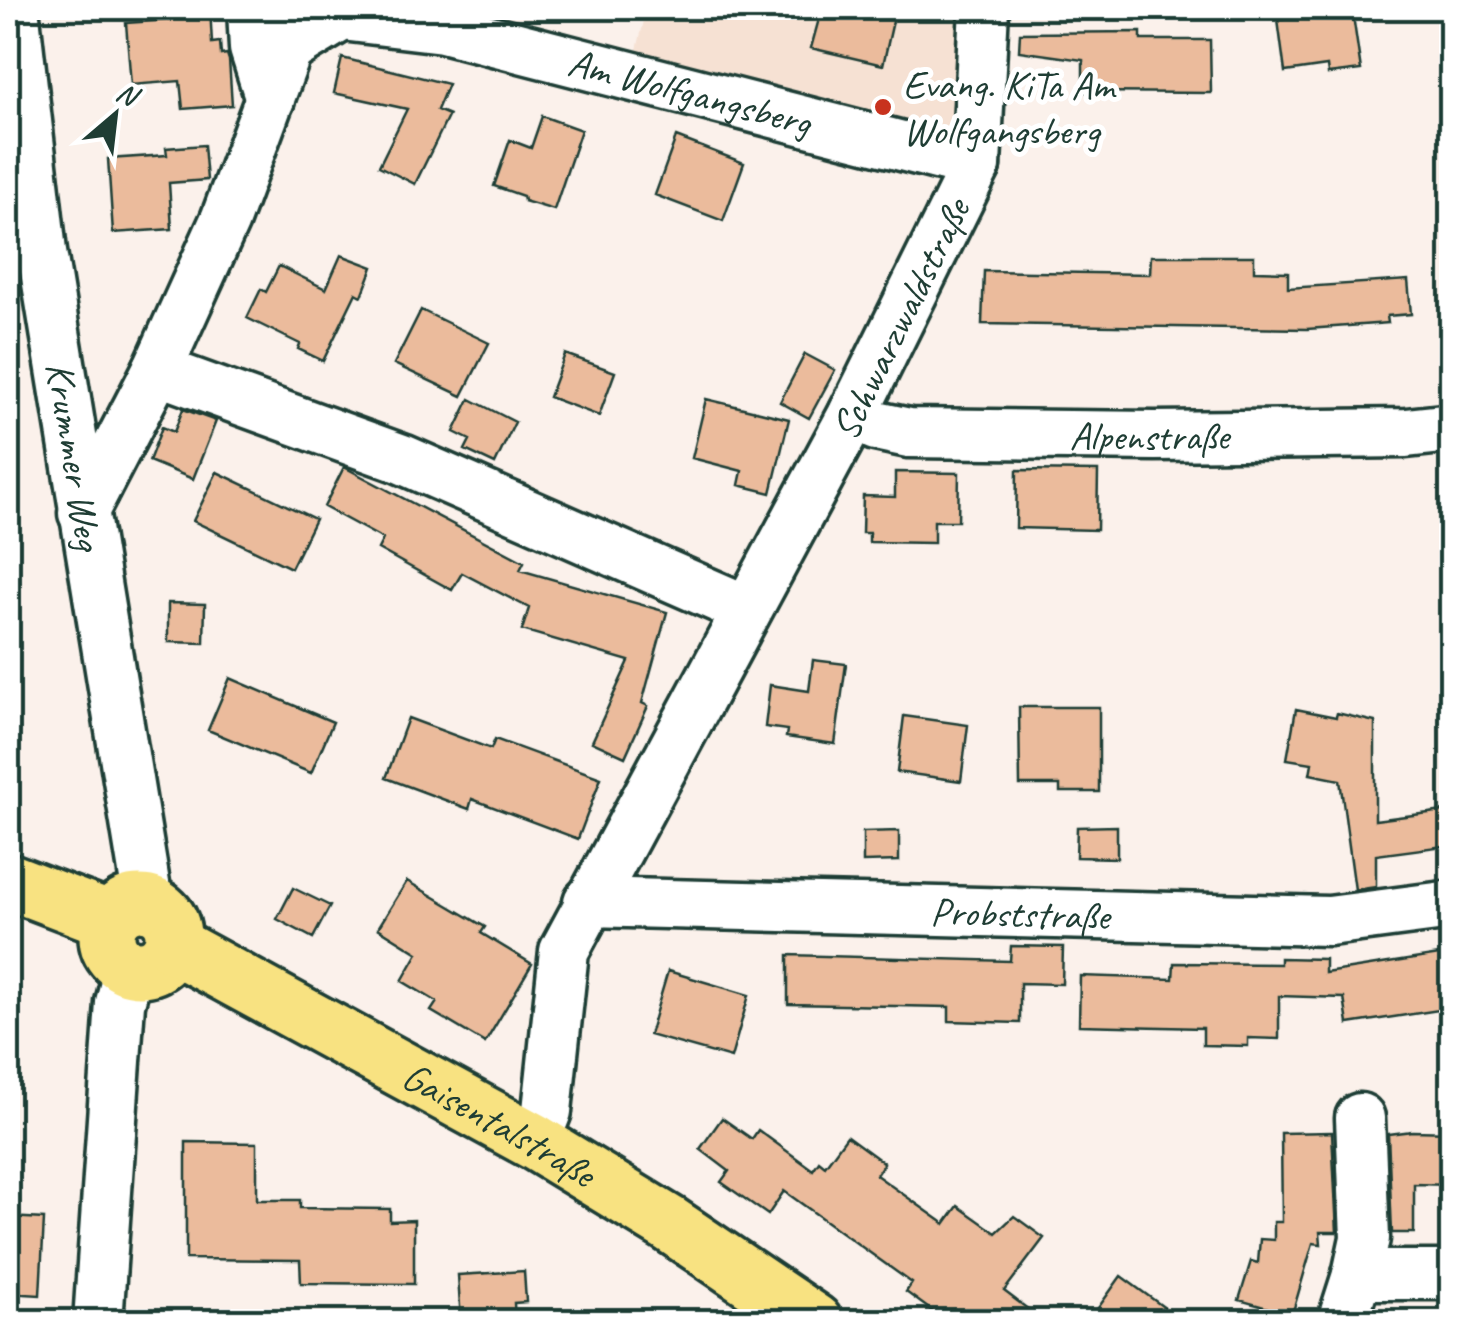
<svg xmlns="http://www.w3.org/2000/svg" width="1459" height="1329" viewBox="0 0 1459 1329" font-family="Caveat,sans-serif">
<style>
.built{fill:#f6e1d3}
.building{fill:#ebbb9c;stroke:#1f3d34;stroke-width:2.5}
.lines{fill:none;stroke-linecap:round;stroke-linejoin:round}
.minor-casing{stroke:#1f3d34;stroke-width:55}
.major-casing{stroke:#1f3d34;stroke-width:62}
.minor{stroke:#fff;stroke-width:48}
.major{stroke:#f8e281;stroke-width:55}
.poi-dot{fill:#c8321e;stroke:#fff;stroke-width:4}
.labels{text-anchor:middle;stroke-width:10;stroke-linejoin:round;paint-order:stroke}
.poi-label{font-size:40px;fill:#1f3d34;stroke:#fff;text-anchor:start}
.street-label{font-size:40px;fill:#1f3d34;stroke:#fff}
</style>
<rect width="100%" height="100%" fill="#fbf1eb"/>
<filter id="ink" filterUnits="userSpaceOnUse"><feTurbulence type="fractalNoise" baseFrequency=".01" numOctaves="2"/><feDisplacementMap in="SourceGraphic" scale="20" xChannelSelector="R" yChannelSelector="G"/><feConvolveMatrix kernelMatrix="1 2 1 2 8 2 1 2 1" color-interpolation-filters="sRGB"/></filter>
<g filter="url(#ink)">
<path class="built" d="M647,8H971L965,151L634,62Z"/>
<path class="building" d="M168,8H210L212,43L220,42L221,55L227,54L229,60L232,105L183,109L180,81L131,85L126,23L169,20Z
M822,8H896L883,65L811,48Z
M1352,9L1361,70L1328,74L1327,66L1285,72L1278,20Z
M1141,32V40H1210L1211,93L1083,92V60L1019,51L1020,33Z
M342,58L448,84L437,110L449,115L415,184L379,166L407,109L334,93Z
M542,116L581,130L554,210L524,201L523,196L494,186L510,140L531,148Z
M676,137L744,163L723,221L655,195Z
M204,145L207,180L169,183L172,229L113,233L108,159L167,155L166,148Z
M341,255L373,267L362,296L356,293L323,361L298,349L300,344L247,318L261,289L266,292L279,266L326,289Z
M1151,256H1254V271L1288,272V288L1408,280L1411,314L1387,316L1388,323L1307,329L982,324L984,271L1150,274Z
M421,310L489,343L462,396L394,364Z
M565,354L615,372L599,416L549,397Z
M805,354L835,370L809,418L780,402Z
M470,399L515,422L495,464L465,450L470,440L454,432Z
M706,399L789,419L771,493L739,485L742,471L692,458Z
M183,409L216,421L193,479L149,461L162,427L174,432Z
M344,467L524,562L520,570L667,612L642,703L648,706L625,757L592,742L629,661L522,630L529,608L462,573L452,590L378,549L383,539L324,507Z
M1017,470L1098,471L1097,530L1016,528Z
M217,472L315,519L291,568L193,521Z
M895,472L959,473L958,521H934V543L869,542V533H862L863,496L895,497Z
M168,603L205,604L204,643L168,642Z
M813,660L846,664L835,744L786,737L787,730L765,727L770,685L809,691Z
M230,678L333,722L311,773L208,730Z
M1019,707H1099V792H1060V785H1020Z
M1296,709L1336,717L1337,713L1375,722V820L1452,810V845L1376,855V887L1355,890L1340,780L1310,774L1312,763L1287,759Z
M904,716L968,725L961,781L897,772Z
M408,718L491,749L495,739L601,778L578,839L472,799L469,809L386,778Z
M1117,826V858L1076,857L1077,827Z
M899,831V861L863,862V832Z
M407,881L485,927L481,933L532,964L485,1043L431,1011L437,1002L402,981L418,953L378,928Z
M293,888L330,906L313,938L277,919Z
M1011,946L1063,947L1062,984L1020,983V1023L949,1021V1007L788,1004V955L1010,961Z
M1452,953V1008L1348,1024L1344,998L1279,996V1039L1248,1038V1046L1203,1045V1028L1079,1025L1080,976L1173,979L1174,963L1280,964V958L1325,959V973Z
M668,971L749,995L731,1058L649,1035Z
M722,1118L752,1139L758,1130L813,1170L819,1161L825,1166L847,1136L884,1163L876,1175L945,1224L958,1206L996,1233L1014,1216L1044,1238L1004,1291L1045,1322H947L906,1292L912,1283L784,1191L768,1215L721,1182L729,1171L700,1149Z
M1412,1131L1452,1132V1185L1414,1184V1233H1392L1388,1134Z
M1332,1132L1337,1232H1320L1321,1244L1313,1243L1294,1308L1279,1322H1274L1268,1308L1239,1300L1251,1261L1258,1263L1260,1239L1274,1240V1222H1282L1281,1133Z
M186,1142L257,1143V1200H300V1208L390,1209V1221L414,1220V1284L301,1283L300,1260L186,1259Z
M8,1217L44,1219L40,1295L8,1293Z
M524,1271L526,1302L514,1303L515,1322H461L458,1275Z
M1121,1276L1184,1322H1088Z"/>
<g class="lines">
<defs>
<g id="minor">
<path id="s1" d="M14,8L42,252L148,902"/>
<path d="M252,8L254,48L270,99"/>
<path id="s2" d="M288,49L342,16L443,28L976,165"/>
<path d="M157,370L402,459L747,610"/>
<path id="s3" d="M853,414L876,426L909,433L1155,436L1406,433L1452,428"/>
<path d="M83,513L157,370L225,220L288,49L289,8"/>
<path id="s4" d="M588,902L1329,921L1452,905"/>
<path id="s5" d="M535,1142L547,1111L564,951L853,414L976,165L984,8"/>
<path d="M1357,1275L1365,1238L1360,1118"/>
<path d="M98,1322L120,1003L129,969"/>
<path d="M1342,1322L1357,1275H1452"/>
</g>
<g id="major">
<path d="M8,881L110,920"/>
<circle cx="140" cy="936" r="33"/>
<path id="s6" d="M173,945L535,1142L668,1223L814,1322"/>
</g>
</defs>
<use href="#minor" class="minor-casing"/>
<use href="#major" class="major-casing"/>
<use href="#minor" class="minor"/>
<use href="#major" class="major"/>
</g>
</g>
<circle class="poi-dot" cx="883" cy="107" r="10"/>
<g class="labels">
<g class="poi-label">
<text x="903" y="98">Evang. KiTa Am<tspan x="903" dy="46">Wolfgangsberg</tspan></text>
</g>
<g class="street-label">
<text dy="14" stroke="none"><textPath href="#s2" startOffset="420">Am Wolfgangsberg</textPath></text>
<text dy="14" stroke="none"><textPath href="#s5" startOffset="910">Schwarzwaldstraße</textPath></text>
<text dy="14" stroke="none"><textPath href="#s3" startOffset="300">Alpenstraße</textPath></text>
<text dy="14" stroke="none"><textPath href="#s1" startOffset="452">Krummer Weg</textPath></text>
<text dy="14" stroke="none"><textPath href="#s4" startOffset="432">Probststraße</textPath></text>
<text dy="14" stroke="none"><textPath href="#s6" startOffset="372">Gaisentalstraße</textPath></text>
</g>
</g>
<rect width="1459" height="1329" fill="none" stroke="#fff" stroke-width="40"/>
<rect x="20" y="20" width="1419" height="1289" fill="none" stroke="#1f3d34" stroke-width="4" filter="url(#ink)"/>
<g transform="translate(115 115) rotate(28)" stroke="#ffffff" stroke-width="8" paint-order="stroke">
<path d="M0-8L18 38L0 25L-18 38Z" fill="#1f3d34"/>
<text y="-15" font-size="28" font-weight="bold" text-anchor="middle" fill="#1f3d34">N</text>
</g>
</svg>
